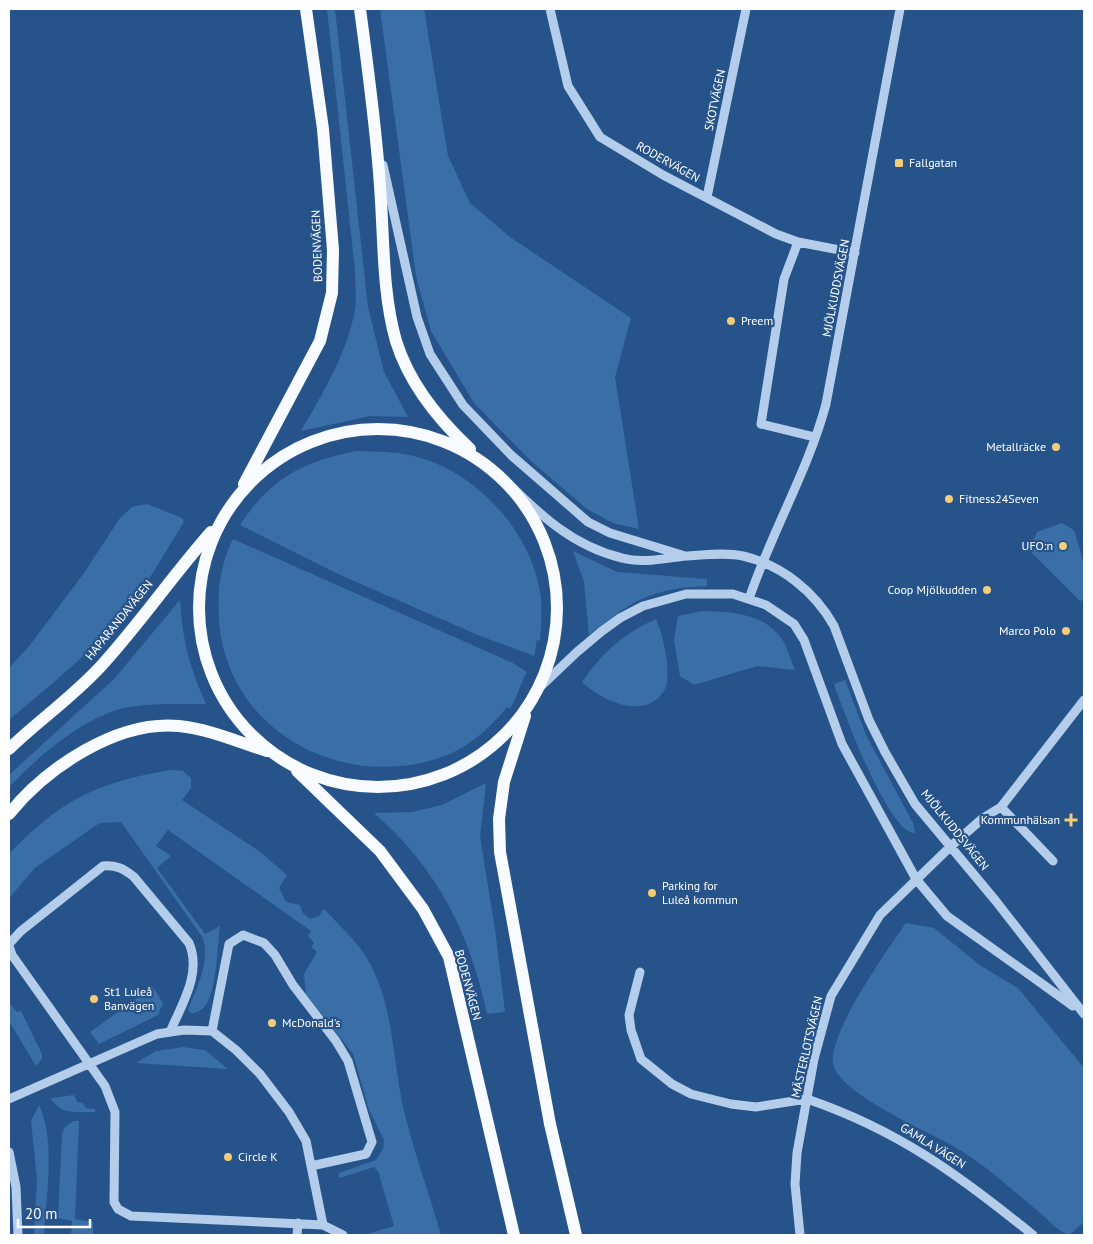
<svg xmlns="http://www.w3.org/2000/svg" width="1093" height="1244" viewBox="0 0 1093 1244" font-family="'PT Sans',sans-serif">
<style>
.green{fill:#3a6ea7}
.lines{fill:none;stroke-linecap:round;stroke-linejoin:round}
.minor{stroke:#b3cdea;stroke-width:9}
.major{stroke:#f7fafe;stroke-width:12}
.poi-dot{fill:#f3cd78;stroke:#26548a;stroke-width:2}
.labels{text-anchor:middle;stroke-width:4.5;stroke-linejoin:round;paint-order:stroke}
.street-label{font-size:12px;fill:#fff;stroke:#26548a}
.poi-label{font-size:12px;fill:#fff;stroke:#26548a;text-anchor:start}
</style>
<rect width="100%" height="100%" fill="#26548a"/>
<path class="green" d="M327,9H335L368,307L384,372L408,417L370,416L301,431C323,393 347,353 355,310C357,298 355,283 355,271Z
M380,9H424L448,156L470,203L510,237L631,318L615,377L639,529L613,523L587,509L531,461L474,403L431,331L416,276Z
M356,451C379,452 402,451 424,459C483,478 534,537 541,599C542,613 541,627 540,641L537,640L534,656L480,636L338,574L240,525C271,478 302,462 356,451Z
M147,504L182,518L184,522C168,547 153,575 135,599C100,646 53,683 9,720V668L30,645L84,573L120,518L132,507Z
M1062,523L1074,530L1084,564V600L1080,601L1029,550L1037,532Z
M233,539L513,663L527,672C520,684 517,697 510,709L507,707C490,728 468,748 442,757C341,792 227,731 219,620C217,592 220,565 233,539Z
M573,551L617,572L707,579V586C651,588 632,601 589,635L584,582Z
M180,600C182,639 190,669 206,704C180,704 155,703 129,707C85,715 39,756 9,787V775L114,679Z
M702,611C733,612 765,613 783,641C788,649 791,661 795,670L757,666L694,685L680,676L674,641L678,616Z
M656,619C663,634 673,676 664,691C645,721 602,701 582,682C602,653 624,633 656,619Z
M845,680L866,735L913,823L915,833C889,835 842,708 834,684Z
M171,770L183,771L191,778V788L182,800L259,851L287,875L279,888L286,902L300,905L302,912L310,919L319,916L324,909C336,922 349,934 360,948C396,996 391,1063 406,1119C416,1158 430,1196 441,1235H364L394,1226L378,1171L374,1167L339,1178V1173L376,1160L383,1149L384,1140L369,1110L353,1054L306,994L304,974L317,952L311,947L314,943L308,936L311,931L168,830L156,846L171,856L157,868L205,934L220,926C217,948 217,985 207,1003C204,1009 198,1012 192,1014L188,1010C197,987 210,963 203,938L121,822L100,823L95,826L35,868L9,898V854C60,800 98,782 171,770Z
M486,783L480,837L495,929L505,1012L487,1014C470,933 437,868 374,813L412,812L442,805Z
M906,923L934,928L981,966L1018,988L1084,1068V1222L1069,1235C1059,1232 1048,1220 1039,1212C1012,1190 986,1165 955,1147C929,1132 837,1093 833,1063C829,1032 887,950 906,923Z
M153,987L163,1003L158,1015L99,1044L90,1032Z
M9,1003L17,1012L21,1011L42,1054V1059L36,1066L9,1021Z
M183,1047L205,1050L228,1069L136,1063L156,1051Z
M74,1095L77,1102L83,1103L86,1108L95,1109V1112C79,1112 59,1115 51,1098Z
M39,1105C56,1142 46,1196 44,1235H34L37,1179L31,1121Z
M73,1121H79L75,1219L93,1222V1235H71L72,1221L58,1218L62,1135L64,1128Z"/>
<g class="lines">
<path class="minor" d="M550,9L568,86L600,137L663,175L776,234L798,242L855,253
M383,165L417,317L430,354L463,405L511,455L588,522L610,533L682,555
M707,197L746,9
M798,242L784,279L761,424L815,437
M504,479C539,514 572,546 622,558C643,564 666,558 686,556C704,555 726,552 743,556C782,565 815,592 834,626L869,720L885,752L915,804L995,900L1084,1014
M749,599C771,533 808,471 826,404L900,9
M538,689L577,652L602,631L620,618L643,606L686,594H733L766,605L794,624L804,640L842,744L916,879L947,916L1073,1006
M1001,807L1053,861
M9,944L21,931L103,866C116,865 123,868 134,877L189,943C202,973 182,1004 170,1032
M9,946L12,955L105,1086L115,1112L114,1202L118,1209L131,1216L323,1225L343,1235
M640,972L629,1015L631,1030L641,1059L672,1084L691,1094L731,1104L756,1107L807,1099
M212,1031L229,944L243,935L264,943L275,955L293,985L336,1041L348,1061L372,1142L366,1154L311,1166
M9,1099L157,1034L184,1030L212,1031L236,1050L260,1074L289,1112L306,1141L323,1225
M807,1099C898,1130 959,1175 1033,1235
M9,1152L16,1187L18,1235
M297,1235L298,1223
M800,1235L795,1184L797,1153L814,1059L831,996L880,915L950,847L983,818L1001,807L1084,700"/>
<path class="major" d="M360,9C368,68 376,127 380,186C384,237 382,292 396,341C409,383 439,420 470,449
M199 608a179 179 0 1 1 358 0a179 179 0 1 1-358 0Z
M244,484L320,341L332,293L333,250L323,129L306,9
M525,716L504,782L499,819L500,852L550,1124L576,1235
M9,749C39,720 74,696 102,665C141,622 173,575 211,532
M297,771L380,851L423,909L449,957L514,1235
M9,814C46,768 117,720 179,726C209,729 238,742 267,751"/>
</g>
<g class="poi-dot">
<rect x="894" y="158" width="10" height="10" rx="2.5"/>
<circle cx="731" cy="321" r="5"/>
<circle cx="1056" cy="447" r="5"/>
<circle cx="949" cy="499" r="5"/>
<circle cx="1063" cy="546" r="5"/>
<circle cx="987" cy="590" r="5"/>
<circle cx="1066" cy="631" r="5"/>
<path d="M1068.5 812.5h5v5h5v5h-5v5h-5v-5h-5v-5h5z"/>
<circle cx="652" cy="893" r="5"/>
<circle cx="94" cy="999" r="5"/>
<circle cx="272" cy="1023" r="5"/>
<circle cx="228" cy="1157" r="5"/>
</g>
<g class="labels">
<g class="street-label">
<text transform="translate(715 100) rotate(-78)" y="4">SKOTVÄGEN</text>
<text transform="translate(668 162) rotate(29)" y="4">RODERVÄGEN</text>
<text transform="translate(317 246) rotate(-92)" y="4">BODENVÄGEN</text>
<text transform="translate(836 288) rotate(-79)" y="4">MJÖLKUDDSVÄGEN</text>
<text transform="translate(119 620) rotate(-51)" y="4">HAPARANDAVÄGEN</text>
<text transform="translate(955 830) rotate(51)" y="4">MJÖLKUDDSVÄGEN</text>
<text transform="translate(468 985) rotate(75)" y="4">BODENVÄGEN</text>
<text transform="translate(807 1047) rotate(-77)" y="4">MÄSTERLOTSVÄGEN</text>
<text transform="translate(933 1146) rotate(32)" y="4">GAMLA VÄGEN</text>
</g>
<g class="poi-label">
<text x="909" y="167">Fallgatan</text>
<text x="741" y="325">Preem</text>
<text x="1046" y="451" text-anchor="end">Metallräcke</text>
<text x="959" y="503">Fitness24Seven</text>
<text x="1053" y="550" text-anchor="end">UFO:n</text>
<text x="977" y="594" text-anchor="end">Coop Mjölkudden</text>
<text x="1056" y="635" text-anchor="end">Marco Polo</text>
<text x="1060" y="824" text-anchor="end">Kommunhälsan</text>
<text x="662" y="890">Parking for<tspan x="662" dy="14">Luleå kommun</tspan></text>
<text x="104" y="996">St1 Luleå<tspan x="104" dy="14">Banvägen</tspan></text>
<text x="282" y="1027">McDonald's</text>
<text x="238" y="1161">Circle K</text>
</g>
</g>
<rect width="1093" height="1244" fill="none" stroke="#ffffff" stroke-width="20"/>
<path d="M18 1219v8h72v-8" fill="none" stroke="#ffffff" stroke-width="2.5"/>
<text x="25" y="1219" font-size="15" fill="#ffffff" stroke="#26548a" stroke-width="4" paint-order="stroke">20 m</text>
</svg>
